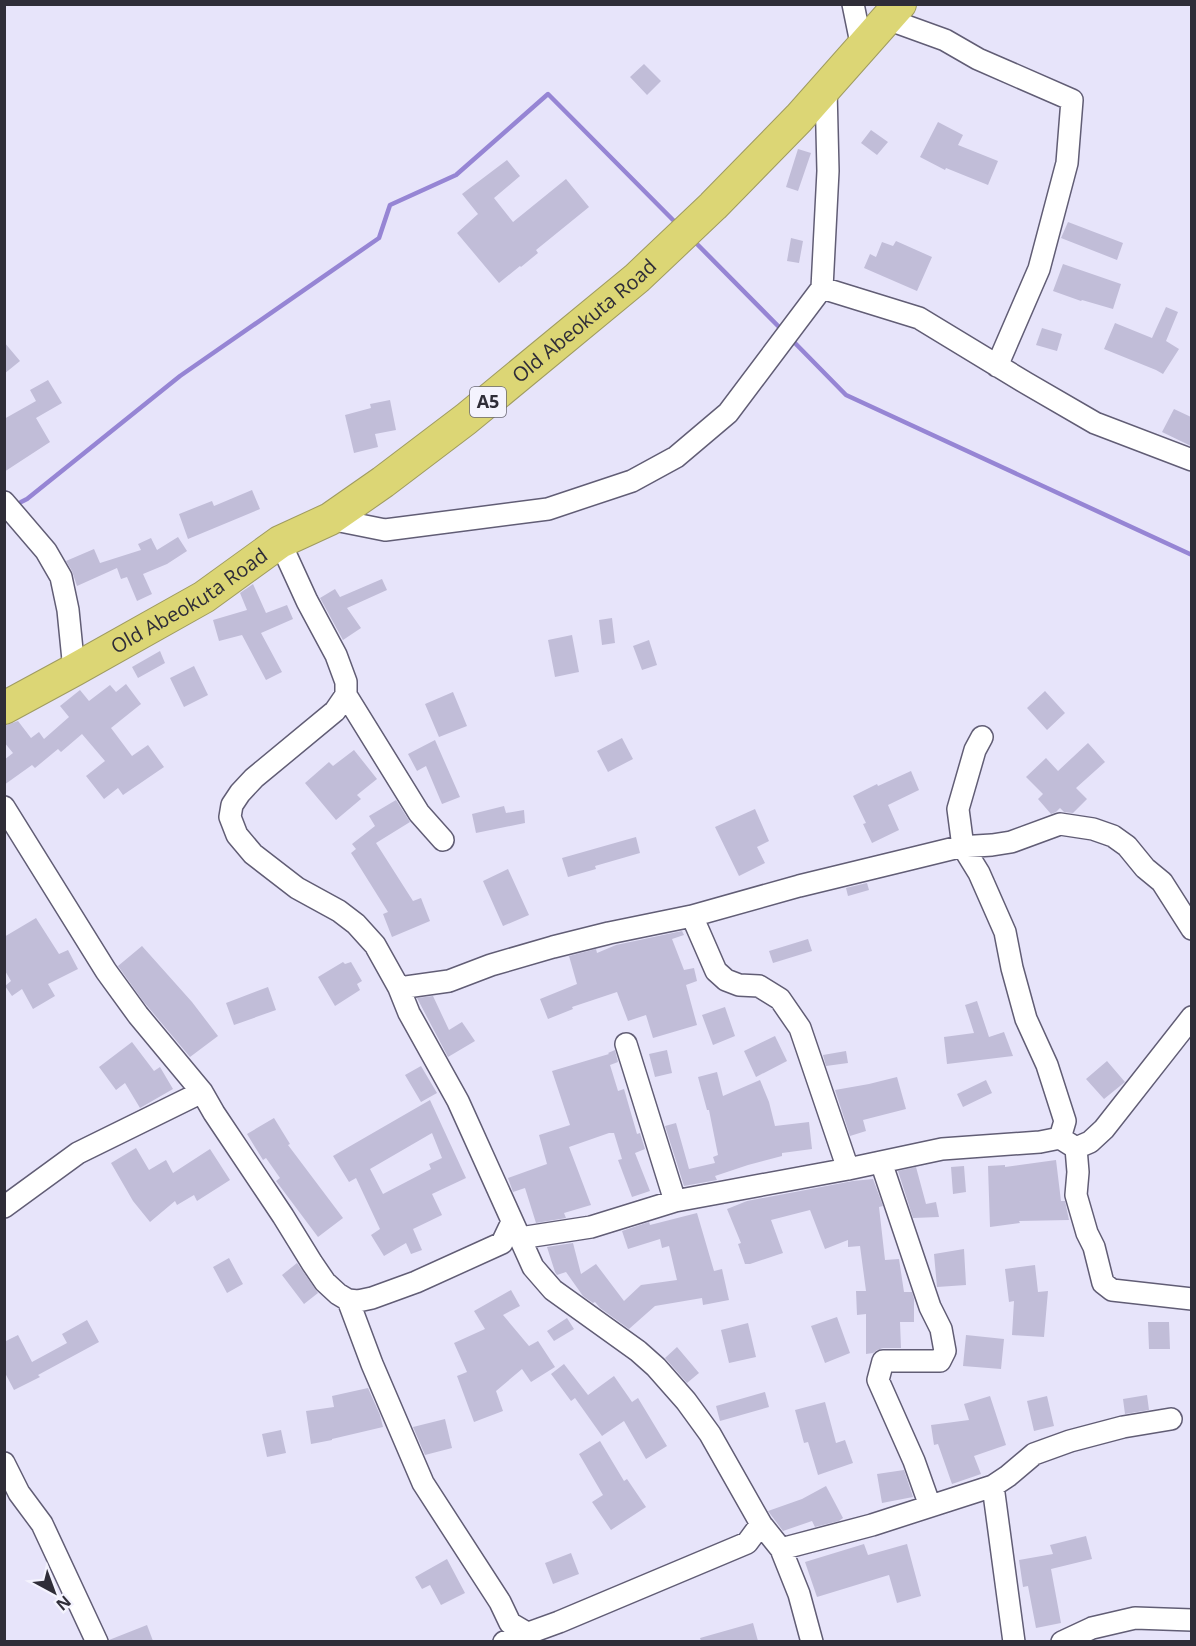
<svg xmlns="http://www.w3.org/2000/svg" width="1196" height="1646" viewBox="0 0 1196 1646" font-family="'Open Sans',sans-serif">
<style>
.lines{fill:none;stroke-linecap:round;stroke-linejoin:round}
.stream{stroke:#9685d4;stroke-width:4.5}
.building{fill:#c1bdd8;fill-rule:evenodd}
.minor-casing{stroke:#615d75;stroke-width:24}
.highway-casing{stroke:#9f9b60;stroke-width:34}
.minor{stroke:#fff;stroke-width:21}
.highway{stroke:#dcd675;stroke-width:32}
.labels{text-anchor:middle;stroke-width:4.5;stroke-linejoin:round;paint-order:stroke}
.shield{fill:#f4f3fe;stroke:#6a6873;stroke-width:1.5}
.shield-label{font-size:18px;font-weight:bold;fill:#2f2d38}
.street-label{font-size:20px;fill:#2f2d38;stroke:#f4f3fe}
</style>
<rect width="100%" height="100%" fill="#e7e4fa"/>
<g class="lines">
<path class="stream" d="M696,243L783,331
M791,339L846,395L1192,555
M21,502L27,499L180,376L379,238L390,205L456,175L548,94L675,222"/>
</g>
<path class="building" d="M644,64L661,81L647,95L630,77Z
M938,122L963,135L958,145L998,161L988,185L946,168L945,170L920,157Z
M871,130L888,142L877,155L861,143Z
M798,149L811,153L798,191L786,187Z
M507,160L520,176L494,198L513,222L566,179L589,207L536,250L538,253L521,267L520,266L499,283L457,233L478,214L462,194Z
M1068,222L1123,243L1117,260L1061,238Z
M791,238L803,241L799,263L787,261Z
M896,241L932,257L917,291L864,268L870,254L876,257L882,242L893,246Z
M1063,264L1121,284L1113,309L1082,300L1081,301L1053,291Z
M1166,307L1178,312L1166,341L1179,349L1163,374L1156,370L1104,349L1115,323L1152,338Z
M1042,328L1062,334L1057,351L1036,345Z
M4,342L20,361L4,374Z
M48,380L62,403L36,418L50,442L4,472V419L36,401L30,390Z
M390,400L396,430L375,434L378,447L354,453L345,415L371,408L370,404Z
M1174,409L1191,417V446L1162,432Z
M252,490L260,509L188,539L179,514L212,501L214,506Z
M178,537L187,551L167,564L143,574L152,594L137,601L127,577L121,579L117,568L77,586L72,571L66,561L94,549L100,563L141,550L138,544L151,538L157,550Z
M382,579L387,590L347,608L361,628L343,640L320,598L335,589L340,597Z
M253,584L266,613L287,605L293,619L261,633L282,672L266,680L242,635L219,641L213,620L247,610L240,593Z
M612,618L615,643L602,645L599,620Z
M572,635L579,672L555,677L548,640Z
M649,640L657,665L642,670L633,646Z
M160,651L165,663L138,678L132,667Z
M194,666L208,695L184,707L170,678Z
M126,684L141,704L111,728L132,756L148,745L164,767L123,795L118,788L104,799L86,776L105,761L82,734L61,752L58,749L35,768L32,765L4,785V760L13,753L4,742V726L18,721L31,738L39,732L44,739L69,717L60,706L80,690L89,701L110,685L116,692Z
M1045,691L1065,713L1047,730L1027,708Z
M453,692L467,726L439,737L425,704Z
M622,738L633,759L608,772L597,751Z
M435,740L460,797L442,804L426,766L417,771L408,754Z
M1088,743L1105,762L1076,788L1087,799L1073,813L1064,812L1060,808L1056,812L1051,814L1038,799L1043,794L1026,777L1046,758L1058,771Z
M354,750L377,779L357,795L361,799L336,820L305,783L329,762L333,766Z
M911,771L919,790L888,805L899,830L872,843L863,824L866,823L853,796L877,784L878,786Z
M396,800L410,822L376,843L413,901L421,898L430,921L392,937L383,914L388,912L351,853L356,849L352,844L375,826L369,816Z
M504,806L506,813L524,810L525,823L476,833L472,814Z
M755,809L769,841L757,847L765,863L739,876L715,827Z
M636,837L640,853L595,866L596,869L568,877L562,858Z
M508,869L529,915L503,926L483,881Z
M867,883L869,890L848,896L846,888Z
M36,918L59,954L68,950L78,969L48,984L55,996L33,1009L22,989L12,996L5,986L11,981L4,969V937Z
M682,931L684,935L672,939L684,970L694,968L697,981L686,985L697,1025L653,1038L646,1015L628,1021L617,992L572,1007L573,1009L548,1019L540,999L577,984L569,956L596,949L597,953L616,945Z
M808,939L812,951L773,963L769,951Z
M142,946L192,1002L218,1036L190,1057L143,1001L118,966Z
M343,962L345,964L351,962L362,981L357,984L360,990L335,1006L318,977Z
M268,987L276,1010L234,1025L226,1003Z
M433,996L449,1030L462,1022L475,1041L448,1057L417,998Z
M977,1001L989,1037L1004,1032L1013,1056L947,1064L944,1037L974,1033L965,1005Z
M725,1007L735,1036L713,1045L702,1015Z
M775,1036L787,1061L756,1077L744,1051Z
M132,1042L154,1071L160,1067L173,1089L140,1108L125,1083L116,1090L99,1067Z
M615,1050L618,1062L610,1065L618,1091L624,1089L637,1134L640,1133L645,1149L635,1153L650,1191L632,1197L618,1160L622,1159L614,1133H609L569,1147L591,1205L564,1213L566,1218L536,1223L525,1188L513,1192L508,1178L547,1164L539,1135L570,1125L552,1071L609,1054L608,1053Z
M667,1050L672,1073L655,1077L649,1054Z
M846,1051L848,1063L826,1066L823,1055Z
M1107,1061L1125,1082L1104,1099L1086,1079Z
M421,1066L437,1093L421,1102L405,1075Z
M717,1072L723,1096L760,1080L769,1102L775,1126L809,1122L812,1149L782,1153V1156L748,1165L715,1176L717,1180L684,1186L665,1126L676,1123L689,1169L715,1163L713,1157L718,1155L709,1110H707L698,1077Z
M897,1077L906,1109L863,1120L866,1131L850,1136L835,1090L869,1084Z
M986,1080L992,1093L963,1107L957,1094Z
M430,1100L466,1178L432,1194L442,1215L413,1229L422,1250L411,1254L406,1243L384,1256L371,1235L380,1229L356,1178L349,1182L333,1156ZM432,1133L442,1158L429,1164L431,1169L383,1194L370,1169Z
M274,1118L290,1144L288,1145L343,1218L318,1237L276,1181L280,1178L266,1158L263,1160L247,1134Z
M136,1148L149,1170L166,1160L173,1173L210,1149L230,1180L197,1201L194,1195L177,1205L175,1201L150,1222L133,1201L111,1163Z
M1056,1160L1061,1201H1065L1069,1220L1019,1221L1020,1223L990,1227L988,1166L1005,1165V1167Z
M964,1166L966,1192L953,1194L951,1167Z
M916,1167L926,1204L936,1202L939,1217L913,1218L898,1171Z
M873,1179L883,1206L879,1207L885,1260L899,1259L904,1292H912L914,1299V1322H900L901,1348H883L877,1350L873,1353L866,1354V1314L857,1315L856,1291H866L860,1246L848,1247V1240L825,1249L810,1210L771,1220L783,1253L750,1264H745L738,1244L741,1243L727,1209L747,1201L853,1181Z
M697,1213L714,1271L722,1269L729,1300L703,1305L702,1298L655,1306L629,1329L600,1308L595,1302L593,1303L583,1296L566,1272L557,1275L555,1272L547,1247L573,1243L581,1274L596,1264L624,1301L641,1285L677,1280L669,1246L662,1248L660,1239L628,1249L622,1231L649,1222L650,1225Z
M964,1249L966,1285L937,1287L934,1254Z
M229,1258L243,1284L227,1293L213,1267Z
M297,1263L318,1293L304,1304L282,1275Z
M1035,1265L1038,1292L1048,1291L1044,1337L1012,1335L1014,1301L1009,1302L1005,1269Z
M511,1290L520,1306L503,1315L529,1346L538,1341L555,1367L531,1382L522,1369L496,1391L503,1411L474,1422L457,1376L467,1372L454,1343L485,1329L474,1311Z
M837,1317L850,1353L825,1363L811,1326Z
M567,1318L574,1329L554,1341L547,1331Z
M87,1320L99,1342L38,1375L40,1377L14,1390L4,1371V1342L18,1335L32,1362L67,1343L62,1334Z
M1148,1322H1169L1170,1349H1149Z
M748,1323L756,1357L729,1363L721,1330Z
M966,1335L1004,1339L1001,1369L963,1366Z
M677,1347L699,1373L687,1383L665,1358Z
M564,1364L588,1395L614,1376L632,1402L638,1398L667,1446L646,1459L624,1421L602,1436L575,1398L571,1401L551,1374Z
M368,1388L380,1415L383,1427L332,1439V1440L311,1444L306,1411L334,1407L332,1396Z
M765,1392L769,1407L720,1421L716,1406Z
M1147,1395L1149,1410L1125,1414L1123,1399Z
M990,1396L1006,1445L974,1456L981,1474L952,1484L938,1444L934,1445L931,1425L969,1420L964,1404Z
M1047,1396L1054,1426L1034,1431L1027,1401Z
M825,1402L836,1443L845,1440L853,1463L818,1475L808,1442L804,1443L795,1410Z
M445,1419L452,1448L425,1455L413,1427Z
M281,1430L286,1453L267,1457L262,1434Z
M600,1441L624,1481L627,1479L646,1507L611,1530L592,1502L603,1495L579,1454Z
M904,1470L913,1497L882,1503L877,1474Z
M826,1486L843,1518L839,1521L815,1527L812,1521L783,1531L768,1511L802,1499Z
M1086,1536L1092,1559L1051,1569L1061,1623L1036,1628L1028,1586L1023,1587L1019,1560L1053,1554L1050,1545Z
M864,1544L868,1555L907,1544L921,1596L897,1603L889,1575L817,1597L805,1562Z
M571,1553L579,1574L553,1584L545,1563Z
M447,1559L465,1593L441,1605L430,1585L422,1589L415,1577Z
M753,1623L758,1641H701L700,1638Z
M147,1625L153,1641H110L109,1640Z"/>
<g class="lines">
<defs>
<path id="minor" d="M853,4L862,48
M887,19L945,40L978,59L1072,100L1067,163L1039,269L997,366
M822,288L919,318L1026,383L1095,423L1192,460
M4,502L46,551L61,577L68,610L74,670
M330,519L385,530L548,509L632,481L676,457L728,413L822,288L828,171L826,89
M280,542L307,601L336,655L346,682V695L335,711L254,778L240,793L232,805L230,817L237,835L253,854L297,888L339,911L356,924L375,945L399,988L409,1013L458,1101L533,1267L553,1290L638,1351L656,1367L686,1401L710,1434L761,1524L781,1549L799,1594L812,1642
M346,695L419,813L443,840
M982,737L975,750L958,809L963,847L979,873L1005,932L1012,968L1026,1019L1047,1065L1065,1121L1060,1138
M4,807L106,971L138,1015L202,1092L214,1113L283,1216L312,1263L325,1282L338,1294L348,1300L358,1301L372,1298L416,1282L502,1243L512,1222
M692,916L716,971L726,980L739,985L759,986L780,999L800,1028L848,1169
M399,988L449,981L491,965L553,947L609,933L692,916L799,886L910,859L959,847L992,845L1011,842L1060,824L1093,829L1113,836L1127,846L1145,868L1162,882L1192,929
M626,1044L675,1201
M1076,1148L1078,1172L1076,1195L1087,1233L1094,1247L1103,1283L1112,1290L1192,1299
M881,1162L930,1307L941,1329L945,1351L940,1361H883L878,1380L914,1461L930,1506
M4,1207L78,1153L202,1092
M520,1238L591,1227L675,1201L848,1169L942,1149L1040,1142L1060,1138L1076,1148L1090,1142L1104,1129L1192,1017
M348,1300L372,1364L423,1483L500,1602L510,1623L527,1633
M4,1463L19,1493L42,1524L97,1642
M993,1486L1014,1642
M781,1549L872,1525L993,1486L1008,1476L1034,1454L1070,1441L1123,1427L1171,1419
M504,1642L559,1622L747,1543L761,1524
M1062,1642L1092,1628L1135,1618L1192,1620"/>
<g id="highway">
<path id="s1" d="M4,708L74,670L204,597L280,542L330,519L383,482L466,419L637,278L713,206L799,118L900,4"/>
</g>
</defs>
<use href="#minor" class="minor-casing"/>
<use href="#highway" class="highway-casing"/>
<use href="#minor" class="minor"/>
<use href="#highway" class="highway"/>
</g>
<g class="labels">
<rect class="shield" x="470" y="387" width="36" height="30" rx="4.5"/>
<g class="shield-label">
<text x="488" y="408">A5</text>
</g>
<g class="street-label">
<text dy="7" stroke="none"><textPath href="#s1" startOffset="700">Old Abeokuta Road</textPath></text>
<text dy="7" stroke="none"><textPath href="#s1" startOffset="214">Old Abeokuta Road</textPath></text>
</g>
</g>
<rect width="1196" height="1646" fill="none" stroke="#2f2d38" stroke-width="12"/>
<g transform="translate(54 1592) rotate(139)" stroke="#f4f3fe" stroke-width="4.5" paint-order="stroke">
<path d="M0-4.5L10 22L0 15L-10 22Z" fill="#2f2d38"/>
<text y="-9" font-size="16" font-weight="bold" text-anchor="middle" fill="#2f2d38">N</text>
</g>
</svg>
